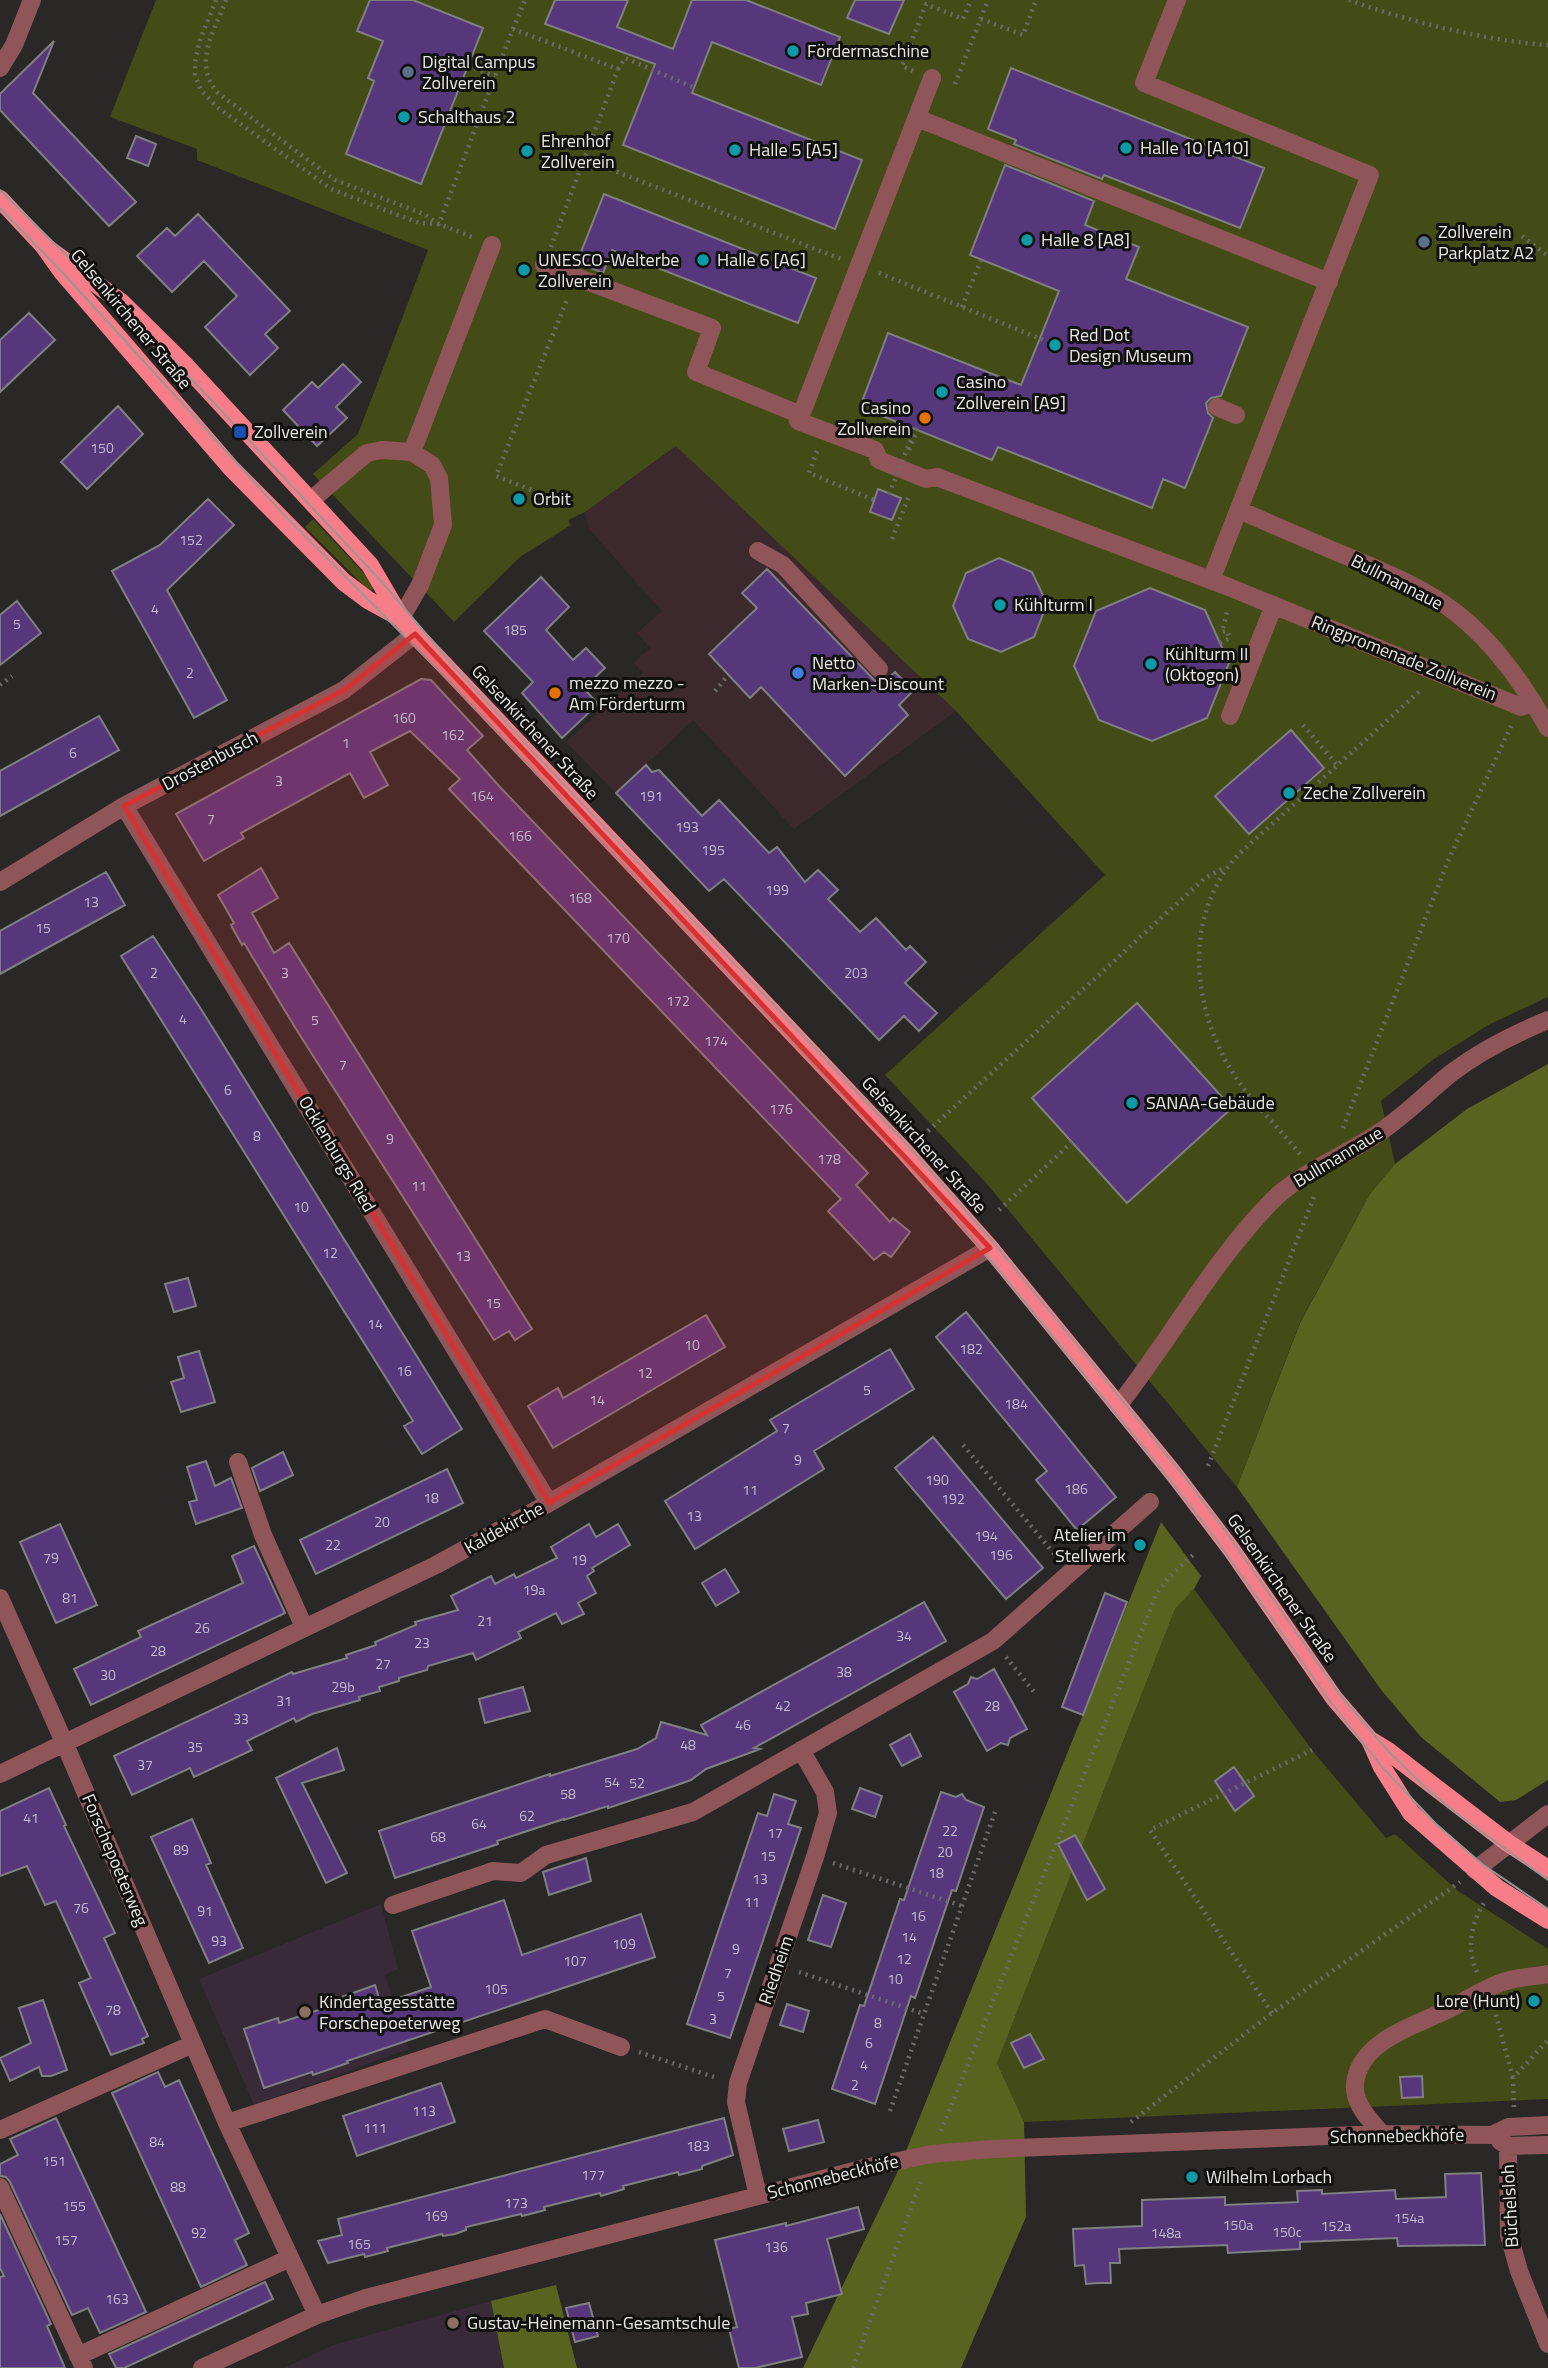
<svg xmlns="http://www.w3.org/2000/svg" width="1548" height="2368" viewBox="0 0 1548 2368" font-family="'Titillium Web',sans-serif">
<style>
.commercial{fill:#3c292e}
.education{fill:#382a37}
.green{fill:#434c16}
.forest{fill:#586320}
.building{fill:#56377c;stroke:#807f81;stroke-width:2}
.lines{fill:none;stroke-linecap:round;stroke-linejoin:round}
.path{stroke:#6b6a68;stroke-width:4.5;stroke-dasharray:2 5;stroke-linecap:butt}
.minor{stroke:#905558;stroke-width:18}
.major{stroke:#f77e88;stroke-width:18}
.tram{stroke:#989795;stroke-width:2}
.path-bridge{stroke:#6b6a68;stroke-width:4.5;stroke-dasharray:2 5;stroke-linecap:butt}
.marked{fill:#d73232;fill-opacity:0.2;stroke:#d73232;stroke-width:5;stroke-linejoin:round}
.culture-dot{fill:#0f9aa8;stroke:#111110;stroke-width:2.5}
.service-dot{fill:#5c6f8a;stroke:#111110;stroke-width:2.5}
.food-dot{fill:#e8710a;stroke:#111110;stroke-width:2.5}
.transit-dot{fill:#1a4fb4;stroke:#111110;stroke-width:2.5}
.shop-dot{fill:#3f7fe0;stroke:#111110;stroke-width:2.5}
.education-dot{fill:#8d6e63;stroke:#111110;stroke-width:2.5}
.labels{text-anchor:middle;stroke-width:6;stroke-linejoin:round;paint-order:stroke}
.number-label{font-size:14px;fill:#c4bccc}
.poi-label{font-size:18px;fill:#e9e8e7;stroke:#111110;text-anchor:start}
.street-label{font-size:18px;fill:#e9e8e7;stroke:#111110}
</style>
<rect width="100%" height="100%" fill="#292826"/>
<path class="commercial" d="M676,446L956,711L794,829L693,720L616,793L566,742L643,673L634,663L650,648L637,633L662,611L589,529L585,512Z"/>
<path class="education" d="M381,1904L398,1969L385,1975L409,2049L254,2105L199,1979Z
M491,2301L504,2368H284L333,2345Z"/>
<path class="green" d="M156,0H1548V997L1490,1024L1434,1059L1381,1101L1395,1164L1370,1194L1300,1322L1237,1487L987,1184L885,1075L1105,875L956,711L676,446L585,512L568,520L571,525L520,557L454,622L313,474L358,434L428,250L197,160V149L110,117Z
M313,519L376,586L370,592L305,527Z
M1194,1589L1312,1750L1386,1838L1395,1834L1458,1891L1548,1949V2099L1024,2122L997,2063L1175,1609Z"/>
<path class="forest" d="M1548,1064V1780L1516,1800L1500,1802L1421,1737L1382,1691L1237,1487L1300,1323L1370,1194L1395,1164L1467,1109Z
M1161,1522L1201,1576L1194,1589L1175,1609L997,2063L1024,2122L1026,2217L961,2368H803L897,2173Z
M556,2285L577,2368H504L491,2301Z"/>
<path class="building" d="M370,0H413L483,28L421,184L346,154L374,81L368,78L383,41L357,31Z
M555,0H628L617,27L673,49L692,0H746L840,37L821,85L712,42L692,93L862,160L835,229L623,145L655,64L545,24Z
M855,0H904L889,34L847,18Z
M54,41L33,93L136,202L109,226L0,110V94Z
M1011,68L1264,168L1240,228L1104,175L1102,179L1014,144L1016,140L988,129Z
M136,136L156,144L148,166L127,158Z
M1005,165L1094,201L1085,225L1139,247L1126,279L1248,327L1221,396L1211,398L1206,403L1208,413L1213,418L1185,488L1163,479L1152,508L998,447L992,460L882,416L886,407L863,399L888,333L1021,385L1059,291L970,255Z
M604,194L816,278L798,323L612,250L603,273L577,262Z
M198,214L290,311L265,334L278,348L250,375L205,327L237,296L204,261L172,292L137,256L167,228L175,236Z
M29,313L55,340L0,392V340Z
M343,364L361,382L336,407L347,418L317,446L283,410L312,382L318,388Z
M118,406L143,434L87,489L61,462Z
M878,489L901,498L892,520L870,512Z
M208,499L234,525L167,590L227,700L194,718L112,571L160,545Z
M999,558L1032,572L1047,604L1034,637L1001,652L968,639L953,606L966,573Z
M767,569L880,686L895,672L913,691L899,705L908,715L845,776L761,687L750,698L709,654L757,608L742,593Z
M541,577L569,607L546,630L573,660L586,648L605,668L589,683L592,687L587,692L598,704L562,738L522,693L533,682L484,631Z
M1150,588L1205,610L1229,663L1207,718L1152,741L1099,720L1074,666L1096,611Z
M17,601L41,633L0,665V615Z
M421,679L431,680L483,736L467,750L500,787L868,1173L856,1185L890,1222L893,1218L910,1232L891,1257L884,1252L874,1260L828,1211L841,1199L449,789L460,779L410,731L370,752L388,785L364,798L350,773L241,833L244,838L204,861L176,814Z
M99,716L119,750L0,816V771Z
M1291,730L1324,768L1249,834L1215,796Z
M646,765L652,772L659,770L702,816L719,800L769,853L777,847L805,882L818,870L838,890L828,899L860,932L876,918L906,950L910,946L926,962L905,983L937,1013L919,1031L904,1016L879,1040L724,879L709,891L616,793Z
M261,868L278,898L252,913L274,953L289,943L532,1329L515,1340L509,1331L494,1340L296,1029L244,943L242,945L231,925L234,923L218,895Z
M106,872L125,905L0,974V931Z
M153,936L201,1009L462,1429L422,1454L404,1426L413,1421L121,956Z
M1137,1003L1232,1108L1127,1203L1032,1098Z
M188,1278L196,1306L174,1312L165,1284Z
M966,1312L1116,1497L1077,1530L1036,1480L1047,1471L936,1337Z
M706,1315L725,1347L553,1448L528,1406L558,1388L563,1398Z
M890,1349L914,1389L814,1451L824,1469L695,1549L665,1501L777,1431L770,1420Z
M199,1351L215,1402L181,1412L171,1382L184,1378L178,1357Z
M933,1437L1043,1568L1006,1599L895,1468Z
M283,1452L293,1475L260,1491L252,1468Z
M206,1461L215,1486L231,1478L242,1508L196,1524L189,1502L197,1500L187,1467Z
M447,1469L463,1503L316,1574L300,1540Z
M60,1524L97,1605L56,1623L20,1542Z
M589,1524L596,1537L618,1524L630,1545L592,1568L594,1571L587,1576L596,1593L578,1603L584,1614L562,1624L556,1613L518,1632L521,1638L476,1660L473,1653L428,1666L427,1670L399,1678V1681L379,1687L380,1691L359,1697L360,1700L312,1714L296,1722L294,1718L247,1741L252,1750L194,1777L190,1768L132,1795L114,1756L292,1672L293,1674L347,1658L346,1655L376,1645L375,1642L416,1625L415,1622L458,1610L451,1596L491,1576L495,1584L514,1574L516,1578L557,1558L551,1547Z
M254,1546L285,1613L91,1705L74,1669L141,1637L138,1631L243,1583L232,1556Z
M725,1569L739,1592L716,1606L702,1583Z
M1105,1593L1127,1602L1083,1715L1062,1707Z
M924,1602L946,1641L754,1748L760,1749L706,1769L691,1780L674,1786L608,1808V1806L564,1820V1819L497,1841L498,1844L395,1878L379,1831L550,1774V1776L637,1749L656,1738L661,1722L707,1735L701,1725Z
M994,1669L1027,1729L1010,1738L1008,1745L1001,1743L987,1751L954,1692L968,1684L971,1677L977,1679Z
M523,1687L530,1711L485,1723L479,1699Z
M910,1734L921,1756L902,1766L890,1745Z
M337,1748L344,1770L302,1783L347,1873L326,1883L276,1778Z
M1234,1767L1254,1796L1235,1811L1215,1781Z
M49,1788L66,1825L64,1826L115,1933L104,1938L148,2036L142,2039L144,2043L111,2055L79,1983L91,1978L56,1901L45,1905L27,1866L0,1876V1811Z
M860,1788L882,1796L875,1817L852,1809Z
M941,1792L956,1797L962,1794L966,1800L984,1807L956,1891L952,1890L915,1998L911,1996L875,2104L832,2089L860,2005L864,2006L900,1899L904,1900Z
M774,1794L796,1801L788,1824L801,1828L730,2038L687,2024L758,1813L767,1816Z
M192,1819L211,1863L206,1865L243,1948L209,1963L151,1837Z
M1075,1835L1105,1889L1087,1900L1058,1844Z
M586,1858L591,1881L549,1895L543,1872Z
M823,1895L846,1903L831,1947L808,1940Z
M504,1900L522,1955L641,1914L655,1957L347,2061L348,2063L313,2075L312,2072L264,2088L244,2029L278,2018L279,2023L343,2002L342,1997L375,1985L381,2004L431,1987L412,1931Z
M43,2000L67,2070L51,2076H42L39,2067L10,2081L0,2058L31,2043L19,2008Z
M787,2004L809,2011L803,2032L780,2025Z
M1030,2034L1044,2059L1024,2068L1011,2043Z
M158,2072L165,2087L179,2080L249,2233L235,2240L247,2265L201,2287L112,2093Z
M1422,2076L1423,2097L1402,2098L1400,2077Z
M441,2083L455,2122L357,2156L343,2116Z
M56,2118L146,2312L100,2333L88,2308L72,2315L10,2182L6,2177L0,2176V2164L18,2155L10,2139Z
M724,2118L733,2155L702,2166V2169L679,2175L678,2172L623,2186L624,2189L601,2196L600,2193L544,2207L545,2210L534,2213L522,2216L521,2214L466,2227V2230L455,2234L443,2236L442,2234L403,2244L387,2248L388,2251L365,2257L364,2254L328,2263L318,2241L342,2235L338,2219Z
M818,2120L824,2142L789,2151L783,2129Z
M1481,2173L1485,2245L1398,2246L1397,2238L1300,2242V2249L1228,2253L1227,2245L1119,2249L1120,2263H1110L1111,2283H1098L1086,2284L1084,2265L1075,2266L1073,2229L1142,2226V2200L1225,2197V2205L1298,2202L1297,2191L1322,2190V2194L1395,2190L1396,2199L1446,2197L1445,2174Z
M858,2207L864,2229L827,2239L842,2294L806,2303L808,2314L792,2317L802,2357L755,2368H739L729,2329L737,2327L715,2240L786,2223V2226Z
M0,2214L51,2324L47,2326L65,2368H0V2277L4,2276L0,2268Z
M265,2282L273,2299L124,2368H116L109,2354Z
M589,2303L598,2336L575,2342L566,2308Z"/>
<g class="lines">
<path class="path" d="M216,0L200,40L195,62V76L201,90L217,107L331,189L419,223L439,224L472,237
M226,0C214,32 192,64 218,93L335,180L424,214L439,224L513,29L618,69L551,247
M1349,0C1406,21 1487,41 1548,45
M981,19L1023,35L1036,0
M513,29L525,0
M468,66L495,76
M618,69L625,58L695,88
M913,71L902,66L926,4L963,19L971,0
M955,84L988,0
M584,159L841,259
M1522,236L1548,256
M879,273L1046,341
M962,307L981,260
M909,450L918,428
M817,451L809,473L874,500
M544,495L496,476L568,297
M892,539L909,496
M1220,643L1230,638L1227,631L1222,632L1228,608
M0,685L12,676
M715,691L728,675
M1303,725L1337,765
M1343,1128L1448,861L1511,726
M928,1131L1205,878L1224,868
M1300,1154C1282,1132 1261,1111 1244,1089C1192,1021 1178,916 1241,852L1421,690
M999,1210L1072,1142
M963,1445L1057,1557
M1208,1466L1314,1197
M1006,1657L1034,1692
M833,1863L962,1906
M799,1972L924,2014
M1477,1972C1466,1950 1471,1923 1484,1903
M1494,2008L1513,2078
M1272,2013L1150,1830L1312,1750
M639,2052L717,2078
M1514,2107L1513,2078L1548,2040
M890,2111L996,1809
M1131,2122L1272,2013L1460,1882
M941,2131L1157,1593L1169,1577L1193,1555
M853,2368L922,2178"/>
<path class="minor" d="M1177,0L1144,83L1370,175L1211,580
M0,68L14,45L32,0
M917,118L1329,282
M544,265L712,328L696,372L801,415L798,421L875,450L879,460L926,479L937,477L1229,587L1521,707L1533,702
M1217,407L1236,415
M801,415L932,78
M412,452L492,245
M311,500L367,453L382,450L412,452L432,465L439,478L443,525L420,585L401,618
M1239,510C1278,527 1317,544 1356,560C1391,575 1425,589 1455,612C1495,643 1523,684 1548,728
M758,551L783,565L879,669
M1230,716L1274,605
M124,806L549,1503
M0,882L124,806L344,690L415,634
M1118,1406C1169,1341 1212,1263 1269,1204C1299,1172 1344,1157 1380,1132C1405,1115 1427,1093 1450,1074C1480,1051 1514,1034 1548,1020
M238,1462L263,1535L304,1627
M0,1598L64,1742L227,2123L317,2315
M0,1774L436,1565L549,1503L990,1248
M1475,1870L1548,1814
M393,1905L493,1871L521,1873L546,1855L693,1812L993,1641L1150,1502
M227,2123L545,2019L621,2047
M0,2130L193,2044
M1382,2134C1369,2119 1350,2101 1356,2078C1364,2040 1416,2025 1447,2010C1465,2001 1482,1990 1500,1983C1514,1977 1533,1977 1548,1974
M1500,2141L1508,2146L1548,2145
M1508,2146L1509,2235L1519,2271L1548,2344
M0,2187L84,2368
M758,2196L736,2102L738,2083L815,1857L828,1813L825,1792L801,1750
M78,2356L290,2258
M202,2368L317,2315L366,2298L869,2167L932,2154L992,2149L1382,2134L1492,2135L1509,2127L1548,2125"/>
<path class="major" d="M0,199L43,245L63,273L231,468L344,582L368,600L401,618
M43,245L121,302L186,366L370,565L401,618L415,634L905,1152L990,1248L1174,1474L1231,1549L1334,1698L1370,1740L1382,1767L1411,1813L1497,1888L1548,1920
M1370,1740L1388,1751L1508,1843L1548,1869"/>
<path class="tram" d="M0,190L182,369L382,582L455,668L571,792L911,1149L993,1242L1183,1475L1226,1532L1339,1694L1388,1751L1426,1788L1459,1815L1548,1880
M0,208L63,273L287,518L445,677L900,1155L984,1252L1163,1471L1216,1539L1329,1700L1382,1767L1436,1824L1482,1864L1548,1909"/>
<path class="path-bridge" d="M889,494L916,427"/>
</g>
<path class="marked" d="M415,634L990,1248L549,1503L124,806L344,690Z"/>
<g class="culture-dot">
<circle cx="793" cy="51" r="7"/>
<circle cx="404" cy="117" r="7"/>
<circle cx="1126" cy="148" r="7"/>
<circle cx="735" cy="150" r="7"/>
<circle cx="527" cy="151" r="7"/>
<circle cx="1027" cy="240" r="7"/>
<circle cx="703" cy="260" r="7"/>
<circle cx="524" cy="270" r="7"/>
<circle cx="1055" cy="345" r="7"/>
<circle cx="942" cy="392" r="7"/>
<circle cx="519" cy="499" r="7"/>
<circle cx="1000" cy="605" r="7"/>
<circle cx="1151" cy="664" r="7"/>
<circle cx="1289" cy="793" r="7"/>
<circle cx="1132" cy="1103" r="7"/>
<circle cx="1140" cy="1545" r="7"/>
<circle cx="1534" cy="2001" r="7"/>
<circle cx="1192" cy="2177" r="7"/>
</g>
<g class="service-dot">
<circle cx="408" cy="72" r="7"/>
<circle cx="1424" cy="242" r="7"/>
</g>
<g class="food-dot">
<circle cx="925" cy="418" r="7"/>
<circle cx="555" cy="693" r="7"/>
</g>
<rect class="transit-dot" x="233" y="425" width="14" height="14" rx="3.5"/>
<circle class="shop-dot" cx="798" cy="673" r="7"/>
<g class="education-dot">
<circle cx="305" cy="2012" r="7"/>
<circle cx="453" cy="2323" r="7"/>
</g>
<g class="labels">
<g class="number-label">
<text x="102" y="453">150</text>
<text x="191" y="545">152</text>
<text x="155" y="614">4</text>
<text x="17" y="629">5</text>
<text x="515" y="635">185</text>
<text x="190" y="678">2</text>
<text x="404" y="723">160</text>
<text x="453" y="740">162</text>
<text x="346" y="748">1</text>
<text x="73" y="758">6</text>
<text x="279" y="786">3</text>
<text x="482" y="801">164</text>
<text x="651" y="801">191</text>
<text x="211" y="824">7</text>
<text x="687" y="832">193</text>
<text x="520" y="841">166</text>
<text x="713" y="855">195</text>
<text x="777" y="895">199</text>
<text x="580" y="903">168</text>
<text x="91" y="907">13</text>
<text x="43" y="933">15</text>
<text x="618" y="943">170</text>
<text x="154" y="978">2</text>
<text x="285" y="978">3</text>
<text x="856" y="978">203</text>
<text x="678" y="1006">172</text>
<text x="183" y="1024">4</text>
<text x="315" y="1025">5</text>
<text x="716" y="1046">174</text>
<text x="343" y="1070">7</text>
<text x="228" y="1095">6</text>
<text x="781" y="1114">176</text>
<text x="257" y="1141">8</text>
<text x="390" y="1144">9</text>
<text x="829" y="1164">178</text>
<text x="419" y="1191">11</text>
<text x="301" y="1212">10</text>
<text x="330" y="1258">12</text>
<text x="463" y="1261">13</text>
<text x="493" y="1308">15</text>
<text x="375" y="1329">14</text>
<text x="692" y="1350">10</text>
<text x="971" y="1354">182</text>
<text x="404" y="1376">16</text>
<text x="645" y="1378">12</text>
<text x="867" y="1395">5</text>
<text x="597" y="1405">14</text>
<text x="1016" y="1409">184</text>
<text x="786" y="1433">7</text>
<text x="798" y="1465">9</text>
<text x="937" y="1485">190</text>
<text x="1076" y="1494">186</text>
<text x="750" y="1495">11</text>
<text x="431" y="1503">18</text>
<text x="953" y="1504">192</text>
<text x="694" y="1521">13</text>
<text x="382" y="1527">20</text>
<text x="986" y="1541">194</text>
<text x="333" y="1550">22</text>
<text x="1001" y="1560">196</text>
<text x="51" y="1563">79</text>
<text x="579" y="1565">19</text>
<text x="534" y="1595">19a</text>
<text x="70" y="1603">81</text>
<text x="485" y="1626">21</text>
<text x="202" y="1633">26</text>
<text x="904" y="1641">34</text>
<text x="422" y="1648">23</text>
<text x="158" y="1656">28</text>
<text x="383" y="1669">27</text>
<text x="844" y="1677">38</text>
<text x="108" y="1680">30</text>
<text x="343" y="1692">29b</text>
<text x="284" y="1706">31</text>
<text x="783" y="1711">42</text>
<text x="992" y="1711">28</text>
<text x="241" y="1724">33</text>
<text x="743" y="1730">46</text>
<text x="688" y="1750">48</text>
<text x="195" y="1752">35</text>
<text x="145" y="1770">37</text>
<text x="612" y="1787">54</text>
<text x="637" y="1788">52</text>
<text x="568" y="1799">58</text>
<text x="527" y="1821">62</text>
<text x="31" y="1823">41</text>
<text x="479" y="1829">64</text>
<text x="950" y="1836">22</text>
<text x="775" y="1838">17</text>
<text x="438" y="1842">68</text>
<text x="181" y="1855">89</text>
<text x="945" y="1857">20</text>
<text x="768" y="1861">15</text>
<text x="936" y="1878">18</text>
<text x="760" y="1884">13</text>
<text x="752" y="1907">11</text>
<text x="81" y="1913">76</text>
<text x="205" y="1916">91</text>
<text x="918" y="1921">16</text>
<text x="909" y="1942">14</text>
<text x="219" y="1946">93</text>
<text x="624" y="1949">109</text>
<text x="736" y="1954">9</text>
<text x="904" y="1964">12</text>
<text x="575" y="1966">107</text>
<text x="728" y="1978">7</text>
<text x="895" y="1984">10</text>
<text x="496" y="1994">105</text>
<text x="721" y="2001">5</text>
<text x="113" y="2015">78</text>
<text x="713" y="2024">3</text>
<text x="878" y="2028">8</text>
<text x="869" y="2048">6</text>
<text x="864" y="2070">4</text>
<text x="855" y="2090">2</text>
<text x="424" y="2116">113</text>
<text x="375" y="2133">111</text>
<text x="157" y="2147">84</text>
<text x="698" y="2151">183</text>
<text x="54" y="2166">151</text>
<text x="593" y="2180">177</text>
<text x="178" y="2192">88</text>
<text x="516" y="2208">173</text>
<text x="74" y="2211">155</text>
<text x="436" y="2221">169</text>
<text x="1409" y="2223">154a</text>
<text x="1238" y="2230">150a</text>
<text x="1336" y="2231">152a</text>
<text x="1287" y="2237">150c</text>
<text x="199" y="2238">92</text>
<text x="1166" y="2238">148a</text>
<text x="66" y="2245">157</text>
<text x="359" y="2249">165</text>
<text x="776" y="2252">136</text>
<text x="117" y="2304">163</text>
</g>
<g class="poi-label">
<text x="807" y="57">Fördermaschine</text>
<text x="422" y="68">Digital Campus<tspan x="422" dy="21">Zollverein</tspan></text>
<text x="418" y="123">Schalthaus 2</text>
<text x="541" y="147">Ehrenhof<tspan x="541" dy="21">Zollverein</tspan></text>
<text x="1140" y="154">Halle 10 [A10]</text>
<text x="749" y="156">Halle 5 [A5]</text>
<text x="1438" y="238">Zollverein<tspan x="1438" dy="21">Parkplatz A2</tspan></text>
<text x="1041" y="246">Halle 8 [A8]</text>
<text x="538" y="266">UNESCO-Welterbe<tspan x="538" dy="21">Zollverein</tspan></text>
<text x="717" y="266">Halle 6 [A6]</text>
<text x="1069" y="341">Red Dot<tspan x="1069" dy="21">Design Museum</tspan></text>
<text x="956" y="388">Casino<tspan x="956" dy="21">Zollverein [A9]</tspan></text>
<text x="911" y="414" text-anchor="end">Casino<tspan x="911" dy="21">Zollverein</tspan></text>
<text x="254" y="438">Zollverein</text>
<text x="533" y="505">Orbit</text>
<text x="1014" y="611">Kühlturm I</text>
<text x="1165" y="660">Kühlturm II<tspan x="1165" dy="21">(Oktogon)</tspan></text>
<text x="812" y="669">Netto<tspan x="812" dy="21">Marken-Discount</tspan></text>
<text x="569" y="689">mezzo mezzo -<tspan x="569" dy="21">Am Förderturm</tspan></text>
<text x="1303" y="799">Zeche Zollverein</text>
<text x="1146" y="1109">SANAA-Gebäude</text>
<text x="1126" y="1541" text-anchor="end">Atelier im<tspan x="1126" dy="21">Stellwerk</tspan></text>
<text x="1520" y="2007" text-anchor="end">Lore (Hunt)</text>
<text x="319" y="2008">Kindertagesstätte<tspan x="319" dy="21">Forschepoeterweg</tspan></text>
<text x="1206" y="2183">Wilhelm Lorbach</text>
<text x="467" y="2329">Gustav-Heinemann-Gesamtschule</text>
</g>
<g class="street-label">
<text transform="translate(131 319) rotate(50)" y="6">Gelsenkirchener Straße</text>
<text transform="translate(1397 582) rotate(27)" y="6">Bullmannaue</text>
<text transform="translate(1404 658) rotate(22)" y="6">Ringpromenade Zollverein</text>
<text transform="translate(535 732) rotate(47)" y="6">Gelsenkirchener Straße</text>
<text transform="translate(210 761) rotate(-28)" y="6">Drostenbusch</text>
<text transform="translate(924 1145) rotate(48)" y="6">Gelsenkirchener Straße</text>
<text transform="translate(337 1154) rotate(59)" y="6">Ocklenburgs Ried</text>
<text transform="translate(1338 1157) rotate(-31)" y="6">Bullmannaue</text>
<text transform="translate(504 1528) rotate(-29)" y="6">Kaldekirche</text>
<text transform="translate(1282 1588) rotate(55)" y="6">Gelsenkirchener Straße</text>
<text transform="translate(115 1860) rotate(67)" y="6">Forschepoeterweg</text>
<text transform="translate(776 1970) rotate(-71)" y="6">Riedheim</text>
<text transform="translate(1397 2136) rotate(-1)" y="6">Schonnebeckhöfe</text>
<text transform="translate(833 2177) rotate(-14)" y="6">Schonnebeckhöfe</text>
<text transform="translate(1510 2206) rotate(-93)" y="6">Büchelsloh</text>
</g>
</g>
</svg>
